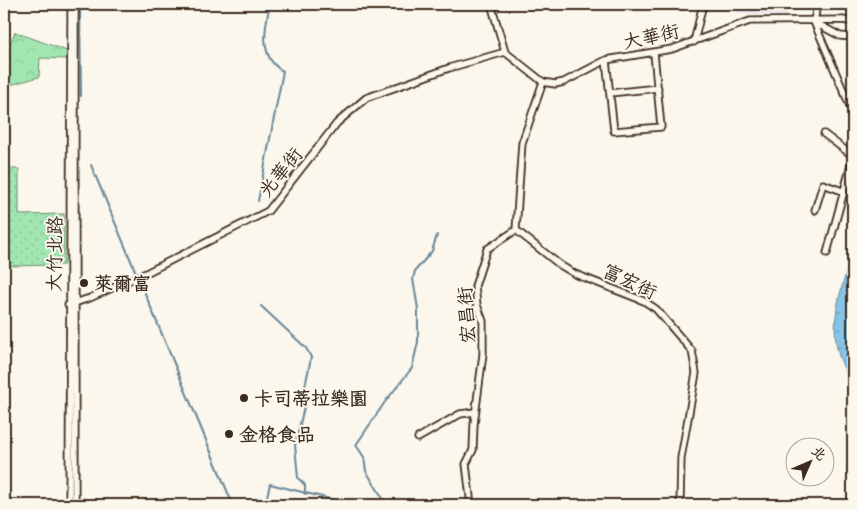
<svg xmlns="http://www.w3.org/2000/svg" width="857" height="509" viewBox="0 0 857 509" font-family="'Shantell Sans','LXGW WenKai TC',sans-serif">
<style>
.built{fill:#efe6ee}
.grass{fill:url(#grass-dots);stroke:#6e8868}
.forest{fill:url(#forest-crowns);stroke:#6e8868}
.water{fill:url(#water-ripples);stroke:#698697}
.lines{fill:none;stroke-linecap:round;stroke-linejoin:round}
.stream{stroke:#698697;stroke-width:2}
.minor-casing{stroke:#3b2a1e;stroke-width:9}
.minor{stroke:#fbf7ec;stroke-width:5.5}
.poi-dot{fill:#3b2a1e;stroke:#fbf7ec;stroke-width:2}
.labels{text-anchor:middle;stroke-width:4;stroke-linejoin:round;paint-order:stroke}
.street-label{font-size:19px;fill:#3b2a1e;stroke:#fbf7ec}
.poi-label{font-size:19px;font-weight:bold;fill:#3b2a1e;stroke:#fbf7ec;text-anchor:start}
</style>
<defs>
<pattern id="grass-dots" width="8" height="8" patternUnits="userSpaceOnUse" patternTransform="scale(1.25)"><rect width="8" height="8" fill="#a1e6b1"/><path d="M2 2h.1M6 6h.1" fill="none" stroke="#8cc598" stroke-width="1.8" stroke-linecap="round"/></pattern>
<pattern id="forest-crowns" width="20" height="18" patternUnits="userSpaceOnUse" patternTransform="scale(1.25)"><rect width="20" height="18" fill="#a1e6b1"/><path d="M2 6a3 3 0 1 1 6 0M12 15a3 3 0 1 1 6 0" fill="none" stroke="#8cc598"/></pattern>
<pattern id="water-ripples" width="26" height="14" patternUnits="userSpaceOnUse" patternTransform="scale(1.25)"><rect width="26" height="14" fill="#88c3e7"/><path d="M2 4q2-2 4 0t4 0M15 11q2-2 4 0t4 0" fill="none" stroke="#709fbb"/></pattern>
</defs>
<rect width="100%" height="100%" fill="#fbf7ec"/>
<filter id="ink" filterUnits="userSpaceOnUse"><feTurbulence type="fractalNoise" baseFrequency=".02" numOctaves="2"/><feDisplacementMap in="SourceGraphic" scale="10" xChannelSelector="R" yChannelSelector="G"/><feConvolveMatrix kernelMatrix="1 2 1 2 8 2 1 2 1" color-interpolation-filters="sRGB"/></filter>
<g filter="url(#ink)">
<path class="built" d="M739,4H790L786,15L738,14Z"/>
<path class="grass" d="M4,169H19V215L64,214V265L4,266Z"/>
<path class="forest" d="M15,32L67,51V59L40,58L39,77L10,85L4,82V59Z"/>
<path class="water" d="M853,250V383C821,339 839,297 853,250Z"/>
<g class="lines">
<path class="stream" d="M80,4L81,96
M91,165L137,275
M258,201L283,71C258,58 265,26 270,4
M139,279L233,505
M261,306L306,348L311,357L310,363L304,391V407L295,445L298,478L305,485V494
M265,505L270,484L346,503L347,505
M387,505L366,471L364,457L356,445L385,402L412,368L418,342V309L413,279L415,271L432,251L437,235"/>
<defs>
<path id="minor" d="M491,4L505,52
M814,22L853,113
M814,22L840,36L853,37
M814,22L817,4
M694,42L703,4
M505,52L543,82L555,84L564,82L606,60L672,49L750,21L843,20L853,22
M606,60L614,131L661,127L654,53
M610,93L658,88
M824,134L853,156
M815,210L823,184L845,192
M516,230L560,265L575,274L644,301L656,309L692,351L696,373L681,458L680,505
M827,253L853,158
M68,305L90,298L148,272L268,211L337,123L366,98L449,68L505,52
M418,438L460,414L475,412
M69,505L71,4
M75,505V4
M471,505L466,464L473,450L474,424L483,354V321L477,305L475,286L487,249L516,230L522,143L543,82"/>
</defs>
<use href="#minor" class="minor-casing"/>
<use href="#minor" class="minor"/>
</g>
</g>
<g class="poi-dot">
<circle cx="84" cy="283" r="5"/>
<circle cx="244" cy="398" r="5"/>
<circle cx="229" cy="434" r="5"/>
</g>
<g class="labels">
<g class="street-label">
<text transform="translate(651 36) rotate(-12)" y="7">大華街</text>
<text transform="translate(280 172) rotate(-51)" y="7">光華街</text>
<text transform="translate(54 254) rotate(-89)" y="7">大竹北路</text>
<text transform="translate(630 281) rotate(25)" y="7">富宏街</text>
<text transform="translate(466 315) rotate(-94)" y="7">宏昌街</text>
</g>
<g class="poi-label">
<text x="94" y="290">萊爾富</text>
<text x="254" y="405">卡司蒂拉樂園</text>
<text x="239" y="441">金格食品</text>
</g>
</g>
<rect width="857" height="509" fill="none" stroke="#fbf7ec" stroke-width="20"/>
<rect x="10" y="10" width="837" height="489" fill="none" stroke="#3b2a1e" stroke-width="2" filter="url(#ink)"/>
<g transform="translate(810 462) rotate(45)"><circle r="24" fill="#fbf7ec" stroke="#aea59a"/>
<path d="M0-4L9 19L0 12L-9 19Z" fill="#3b2a1e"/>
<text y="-8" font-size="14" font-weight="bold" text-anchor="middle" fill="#3b2a1e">北</text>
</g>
</svg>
